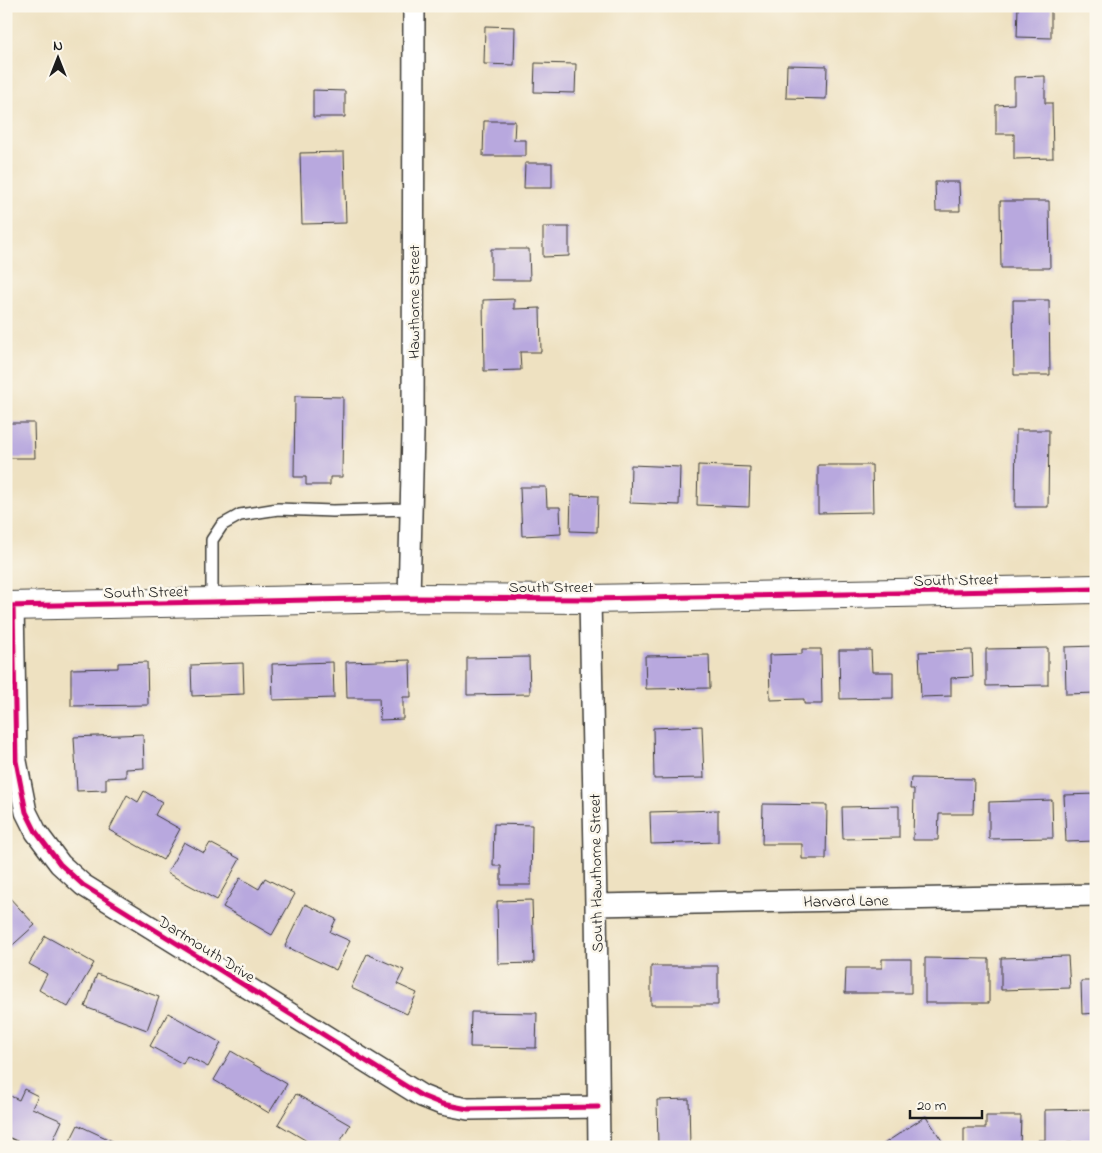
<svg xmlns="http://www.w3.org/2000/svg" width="1102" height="1153" viewBox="0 0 1102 1153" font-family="'Indie Flower',sans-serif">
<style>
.building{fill:#b8a8de}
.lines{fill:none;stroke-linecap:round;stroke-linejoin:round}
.lane-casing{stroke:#3c3a35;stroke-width:14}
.street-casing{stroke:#3c3a35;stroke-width:24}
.secondary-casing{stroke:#3c3a35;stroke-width:30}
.lane{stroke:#fff;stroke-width:11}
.street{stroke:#fff;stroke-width:21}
.secondary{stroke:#fff;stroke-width:28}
.cycleway-casing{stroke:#fbf7ec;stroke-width:8}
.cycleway{stroke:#d6006c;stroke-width:5}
.labels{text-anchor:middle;stroke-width:5;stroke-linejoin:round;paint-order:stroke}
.street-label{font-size:16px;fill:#1c1c1c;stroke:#fbf7ec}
</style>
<rect width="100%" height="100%" fill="#fbf7ec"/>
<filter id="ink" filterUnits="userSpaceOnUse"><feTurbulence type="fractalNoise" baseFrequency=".02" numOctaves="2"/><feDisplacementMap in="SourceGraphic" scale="10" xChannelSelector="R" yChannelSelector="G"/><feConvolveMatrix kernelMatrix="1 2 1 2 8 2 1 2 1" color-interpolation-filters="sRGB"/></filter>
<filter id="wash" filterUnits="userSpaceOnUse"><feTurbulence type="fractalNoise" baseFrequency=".0096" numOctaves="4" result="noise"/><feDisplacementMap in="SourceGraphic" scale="20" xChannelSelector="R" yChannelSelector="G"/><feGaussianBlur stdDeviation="1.12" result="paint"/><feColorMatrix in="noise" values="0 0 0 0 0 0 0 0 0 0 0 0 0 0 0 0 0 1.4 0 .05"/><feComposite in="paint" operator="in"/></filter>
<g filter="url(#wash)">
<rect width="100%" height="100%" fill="#eee1c1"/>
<g id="blocks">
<path class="building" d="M926,6H958V10H926Z
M1018,6H1051V38L1017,37Z
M485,26L515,27L514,65L484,64Z
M535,63L576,64L575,93L534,92Z
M787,65L827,66L826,99L786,98Z
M1045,76V103H1052L1053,158L1014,159V134H996V105L1014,104V77Z
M313,90L345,91V117H313Z
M484,121H515L514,140H526V156H483Z
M344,152L346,223L302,224L300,153Z
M525,163H552V188H524Z
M935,182H959L960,211H936Z
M1000,201H1049L1050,268H1001Z
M543,227H569V256L543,257Z
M491,249H529L530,280H491Z
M514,299V309L540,308L541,352H520L521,370L484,371L483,300Z
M1013,300H1049L1050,375H1014Z
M295,396L343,397L342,477H330V485H306V477H294Z
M6,423H34L35,458H6Z
M1016,430H1049L1048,507H1015Z
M631,465L680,467L679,505L630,503Z
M698,465L750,467L749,507L697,505Z
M818,465H872L873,512L818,513Z
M520,487H546L547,507H560L561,534L522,536Z
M571,495L598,496L597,532L570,531Z
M1096,646V693L1066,694L1065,647Z
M1048,648V685L986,686V649Z
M802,649H821L822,704H804V699L770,700L769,655L802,654Z
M839,650H871L872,672H893V698L840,699Z
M972,650L973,677L951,678V696L921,697L919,652Z
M709,655L710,688L646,689L645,656Z
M529,657L530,694L467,695V658Z
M410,660L411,697H403V719L380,720L379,698H347L346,662Z
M147,662L148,705L71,706V669L118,668V663Z
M333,662L334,698L273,700L272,664Z
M243,663L244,694L192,696L191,665Z
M702,726L704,778L654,779L653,728Z
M143,734L144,768L126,769V777L106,778V790L77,791L74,737Z
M911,778L974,779L973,814H939L938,840H913L914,789H910Z
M144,791L162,802L155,815L180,829L163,860L109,830L127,795L138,802Z
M1096,794V841L1066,842L1064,795Z
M1052,800L1053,838L989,839V802Z
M763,804L827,805L826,859H802V844H762Z
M899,806V838L843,839L842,807Z
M718,810V842L651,844L650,812Z
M494,824L532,825L531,885H501V866H493Z
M184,842L204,853L210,843L240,859L217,900L167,873Z
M240,878L259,889L265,878L295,894L272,935L223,907Z
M6,894L35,925L6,951Z
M532,900L534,963L498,964L497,901Z
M305,904L336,919L330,932L350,941L336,970L285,946Z
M45,936L94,963L68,1007L39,990L47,974L29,964Z
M367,954L404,970L397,984L417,993L407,1014L351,988Z
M1068,956L1070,988L1001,990V958Z
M925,958L989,959V1003H925Z
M882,959H911V993H845L846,968H882Z
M651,966H718V1005H651Z
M97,974L159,997L147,1030L85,1007Z
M1081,981H1096V1013L1082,1014Z
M471,1012L537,1013L536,1048L470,1047Z
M168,1013L221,1043L208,1067L187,1056L183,1064L150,1046Z
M231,1051L287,1084L269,1113L214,1080Z
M24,1089L38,1096L32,1108L62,1121L50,1147H30L6,1136V1094L19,1100Z
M296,1094L350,1125L337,1147H317L278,1124Z
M689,1099L690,1147H658L657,1100Z
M1096,1109V1142L1067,1143V1147H1038V1140H1045V1110Z
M926,1116L946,1147H879Z
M986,1116H1021L1020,1147H964V1128H986Z
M78,1125L119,1144L117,1147H67Z"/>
</g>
</g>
<g filter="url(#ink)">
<use href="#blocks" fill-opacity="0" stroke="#3c3a35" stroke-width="1"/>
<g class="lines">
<defs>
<path id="lane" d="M212,603V540L222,525L240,515L278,509L333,511L412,509"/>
<path id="street" d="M409,598L413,432L414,6
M590,599L596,905L599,1147
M13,606L16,761L26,812L36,832L60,864L83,885L422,1096L442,1104L468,1109L598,1107
M596,905L1096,895"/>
<path id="secondary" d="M6,606L409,598L590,599L1096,589"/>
</defs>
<use href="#lane" class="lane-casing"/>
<use href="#street" class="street-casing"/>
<use href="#secondary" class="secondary-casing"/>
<use href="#lane" class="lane"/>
<use href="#street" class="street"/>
<use href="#secondary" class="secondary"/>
<defs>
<path id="cycleway" d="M6,606L409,598L590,599L1096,589
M13,606L16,761L26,812L36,832L60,864L83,885L422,1096L442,1104L468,1109L598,1107"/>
</defs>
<use href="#cycleway" class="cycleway-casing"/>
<use href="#cycleway" class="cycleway"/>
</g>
</g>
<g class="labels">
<g class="street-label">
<text transform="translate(413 302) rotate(-90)" y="6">Hawthorne Street</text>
<text transform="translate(956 579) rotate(-1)" y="6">South Street</text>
<text x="551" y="592">South Street</text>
<text transform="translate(146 591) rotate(-1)" y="6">South Street</text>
<text transform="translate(595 873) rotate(-91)" y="6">South Hawthorne Street</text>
<text transform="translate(846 900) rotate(-1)" y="6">Harvard Lane</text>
<text transform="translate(207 948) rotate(32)" y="6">Dartmouth Drive</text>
</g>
</g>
<rect width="1102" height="1153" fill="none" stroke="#fbf7ec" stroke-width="25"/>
<g transform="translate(58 58)" stroke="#fbf7ec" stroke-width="4" paint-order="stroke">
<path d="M0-4L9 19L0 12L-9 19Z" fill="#1c1c1c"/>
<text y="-8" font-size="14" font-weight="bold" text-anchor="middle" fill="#1c1c1c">N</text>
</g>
<path d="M910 1110v8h72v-8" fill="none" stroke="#1c1c1c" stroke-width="2.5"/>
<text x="917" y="1110" font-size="15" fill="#1c1c1c" stroke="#fbf7ec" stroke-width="4" paint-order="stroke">20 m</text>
</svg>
